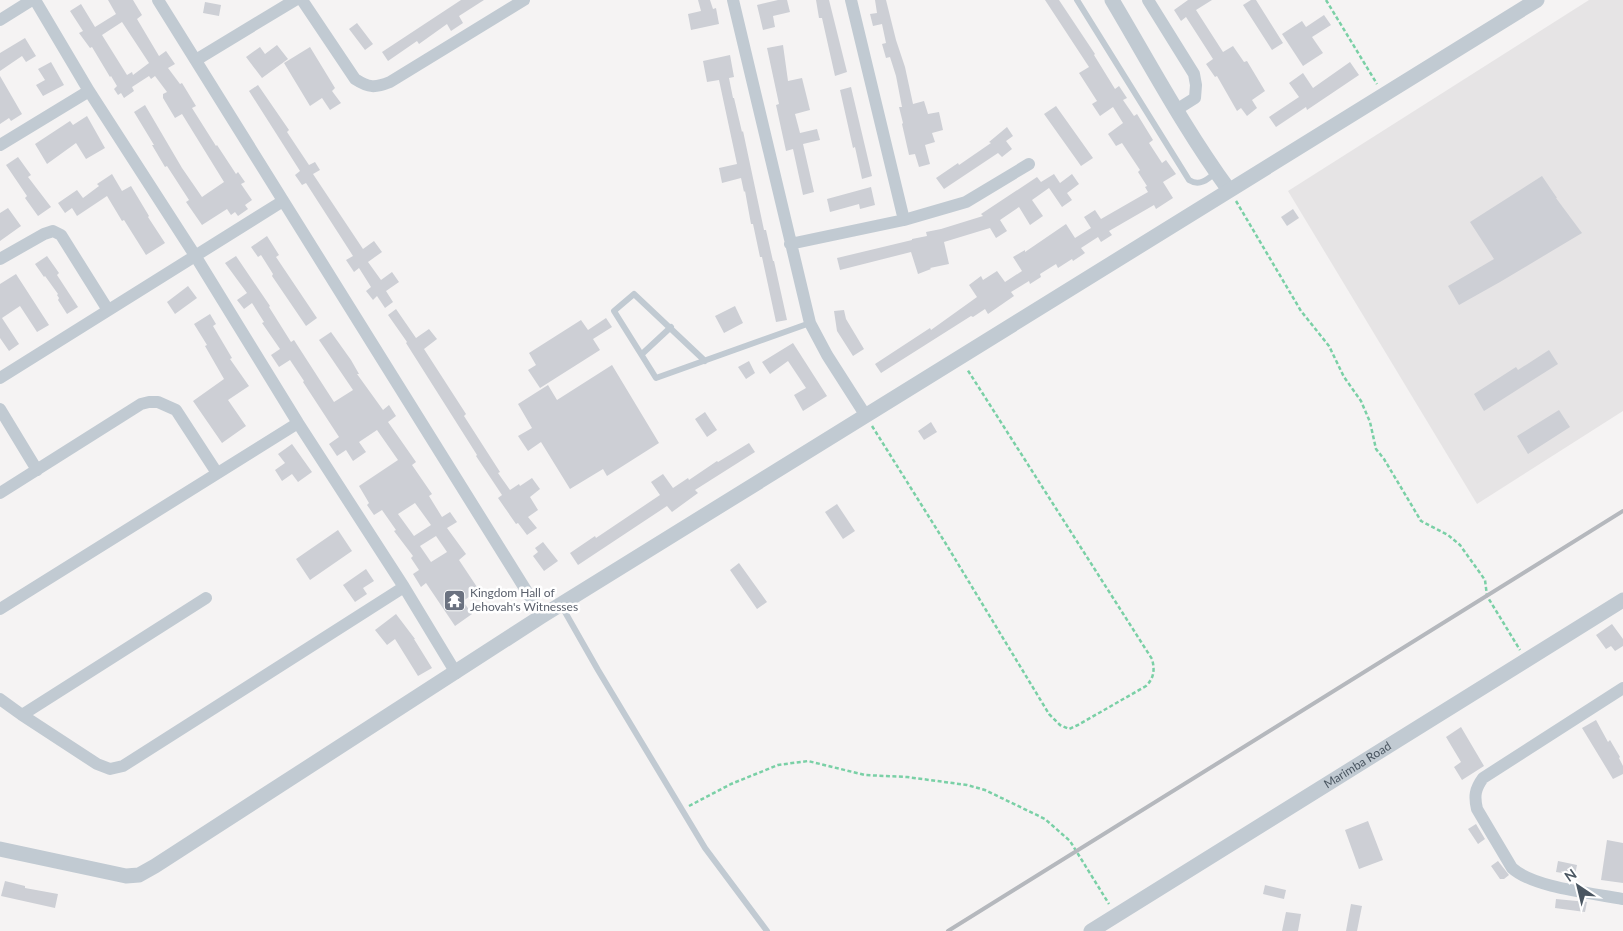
<svg xmlns="http://www.w3.org/2000/svg" width="1623" height="931" viewBox="0 0 1623 931" font-family="Lato,sans-serif">
<style>
.education{fill:#e6e4e5}
.building{fill:#cdcfd5;fill-rule:evenodd}
.lines{fill:none;stroke-linecap:round;stroke-linejoin:round}
.path{stroke:#7ad0a6;stroke-width:2.5;stroke-dasharray:4 2.5;stroke-linecap:butt}
.service{stroke:#c1cad2;stroke-width:6}
.minor{stroke:#c1cad2;stroke-width:12}
.tertiary{stroke:#c1cad2;stroke-width:15}
.rail{stroke:#b5b8bd;stroke-width:4}
.labels{text-anchor:middle;stroke-width:5;stroke-linejoin:round;paint-order:stroke}
.worship-label{font-size:12px;fill:#5b616d;stroke:#fff;text-anchor:start}
.street-label{font-size:12px;fill:#4a5661;stroke:#fff}
</style>
<rect width="100%" height="100%" fill="#f5f3f3"/>
<path class="education" d="M1589,0H1623V411L1477,504L1288,191Z"/>
<path class="building" d="M108,0H133L142,15L137,19L159,56L166,51L175,64L168,68L180,84L182,83L196,106L192,108L216,146L217,145L236,174L238,172L245,182L241,184L252,200L245,205L248,209L238,216L235,212L231,215L227,209L202,225L186,202L189,200L167,166L165,167L152,145H154L134,112L145,105L182,168L202,197L224,182L182,114L175,118L163,98V94L167,92L155,76L151,79L149,76L132,87L134,91L124,98L121,93L118,95L114,89L117,86L111,76L110,77L92,47L90,48L79,33L83,31L70,11L81,4L95,27L116,14ZM122,22L149,63L133,75L132,72L127,75L102,35Z
M461,0H484L459,16L463,23L451,31L447,24L419,44L417,41L388,61L382,52Z
M698,0H710L713,9L716,8L719,24L691,30L688,14L701,11Z
M778,0H787L790,12L773,16L775,27L763,30L757,5Z
M816,0H829L847,72L835,76L822,18H819Z
M875,0H886L896,40L905,67L913,104L924,101L928,114L939,112L943,130L932,133L935,142L925,145L930,164L919,167L915,154L909,155L902,124L903,123L899,107H902L896,76L890,57L886,58L882,44L886,43L882,24L873,26L870,14L877,13Z
M1045,0H1059L1095,54L1094,55L1115,89L1119,86L1127,98L1123,100L1134,116L1137,114L1153,140L1149,143L1162,163L1166,160L1176,174L1163,182L1173,198L1156,209L1154,205L1109,231L1112,235L1101,242L1098,237L1081,248L1085,253L1073,261L1072,259L1058,268L1056,264L1040,274L1041,277L1030,284L1029,281L1011,292L1014,296L988,314L985,309L973,317L971,316L881,373L875,364L930,328L931,330L977,297L969,285L981,276L983,280L997,271L1005,282L1022,271L1013,257L1025,250V252L1066,224L1075,238L1091,228L1084,217L1095,210L1101,219L1148,192L1145,187L1147,186L1138,172L1140,170L1122,143L1116,146L1108,134L1123,123L1113,107L1100,116L1092,104L1097,101L1079,73L1089,67Z
M1188,0H1212L1196,10L1223,52L1233,46L1244,62L1247,61L1265,91L1252,100L1257,108L1247,116L1241,108L1237,111L1217,76L1215,77L1206,64L1213,59L1186,17L1181,21L1174,10Z
M1251,0H1256L1283,43L1272,50L1243,5Z
M205,2L221,5L219,16L203,13Z
M1324,15L1331,25L1312,37L1323,53L1303,66L1282,34L1302,21L1306,27Z
M357,23L373,44L365,50L349,29Z
M25,38L36,56L26,62L22,56L0,71V53Z
M277,45L288,59L262,78L246,57L260,47L265,54Z
M783,45L788,81L802,78L810,110L795,114L800,133L817,129L820,140L803,144L814,192L803,195L793,149L786,151L776,105L779,104L767,48Z
M310,47L335,88L332,91L341,103L330,110L322,98L310,106L284,63Z
M730,55L734,77L729,78L733,98H734L742,132L743,131L764,230H766L773,261H774L787,320L776,322L762,257H760L753,224H751L745,191L744,192L741,178L722,183L719,168L737,164L719,80L707,82L703,61Z
M51,62L64,85L43,96L36,85L45,80L38,69Z
M1350,62L1359,75L1307,110L1306,107L1276,127L1269,117L1299,97L1289,83L1303,73L1313,88Z
M0,76L22,114L11,121L9,118L0,124Z
M258,85L289,130L287,132L309,165L315,162L320,170L313,174L363,249L374,241L382,252L368,262L381,280L392,272L399,282L386,291L393,302L385,308L377,296L373,300L366,291L371,287L359,268L354,272L346,260L353,256L306,183L302,185L295,175L300,171L249,91Z
M851,87L872,176L862,179L855,147L853,148L840,90Z
M1056,106L1093,158L1081,166L1044,114Z
M87,116L105,148L86,159L76,143L47,164L35,144L70,121L73,125Z
M1007,127L1013,136L1006,141L1012,149L1002,157L998,153L944,189L936,178L958,163L959,165L991,143L989,142Z
M18,157L31,175L28,177L51,207L38,216L25,198L27,196L6,165Z
M112,174L122,191L131,186L149,216L148,217L165,243L146,255L124,220L122,221L107,196L77,216L72,208L65,213L58,203L77,190L83,198L99,186L97,184Z
M1054,174L1060,183L1072,174L1079,184L1067,193L1072,200L1062,207L1049,188L1032,200L1043,216L1030,225L1019,207L1000,220L1007,231L996,238L990,228L944,242L949,264L930,268L931,269L918,274L911,252L840,270L837,258L912,240V239L927,236L926,232L941,229L983,216L981,214L1037,177L1041,182Z
M1542,176L1557,198H1556L1582,233L1500,282L1459,305L1448,286L1494,259L1470,222Z
M871,187L875,205L860,209L859,204L830,212L827,199Z
M8,208L21,226L0,241V213Z
M1293,209L1299,218L1287,226L1281,217Z
M267,236L279,255L276,257L317,318L306,326L272,276L273,274L261,255L258,257L251,247Z
M47,256L59,273L57,275L78,307L67,314L58,300L59,298L57,295L58,294L45,276L44,277L35,264Z
M236,256L270,306L269,307L291,342L294,340L334,402L353,390L319,340L331,332L351,360L359,374H357L383,410L389,405L396,416L388,422L416,462L412,465L432,494L429,496L442,517L450,512L457,522L447,528L466,554L459,560L479,590L463,601L472,614L455,626L426,583L421,587L413,574L419,570L411,558L413,556L394,531L396,530L382,510L374,515L367,505L369,503L359,486L398,460L377,430L359,442L366,452L353,461L346,450L337,456L329,444L339,437L303,382L304,381L290,360L279,367L271,355L280,349L262,323L264,322L252,303L244,309L237,300L247,293L225,263ZM415,503L431,525L414,536L398,514ZM436,536L447,552L431,562L420,546Z
M16,274L49,325L37,332L20,306L2,318L19,344L9,351L0,338V284Z
M188,286L197,298L175,314L167,302Z
M735,306L743,323L724,333L715,316Z
M396,309L416,338L429,329L437,339L424,349L466,414L464,416L500,472L498,473L510,490L519,484L520,486L532,478L540,489L530,497L538,510L528,517L537,528L527,535L518,523L516,524L498,498L502,495L476,456L477,455L406,343L407,342L388,315Z
M844,310L846,319L864,349L853,356L837,331L834,311Z
M210,314L216,324L213,326L232,358L230,359L249,386L228,400L246,426L222,443L193,401L224,379L205,346L207,345L194,324Z
M606,318L612,327L593,339L600,350L540,388L528,370L536,365L529,353L581,320L588,330Z
M793,343L827,396L803,411L794,395L806,388L788,361L770,374L762,362Z
M1549,350L1558,364L1484,411L1474,394L1516,367L1518,370Z
M749,361L755,373L746,379L738,367Z
M612,365L659,443L607,476L603,469L570,489L541,442L528,451L518,436L532,428L518,404L548,385L557,400Z
M1559,410L1570,427L1528,454L1517,436Z
M705,412L717,430L707,437L695,419Z
M931,422L937,432L924,440L918,431Z
M749,443L755,452L695,490L698,493L672,512L667,506L578,565L570,553L595,536L596,538L660,495L651,482L663,474L673,488L688,478L689,480L717,461L718,462Z
M292,444L312,472L298,482L292,474L282,481L275,470L285,463L278,454Z
M837,504L855,531L843,539L825,512Z
M338,530L352,551L310,580L296,559Z
M543,542L558,561L544,571L533,556L538,552L535,548Z
M739,563L767,602L757,609L730,570Z
M366,569L374,581L363,588L367,594L355,602L343,585Z
M396,614L415,639H414L432,668L418,676L395,639L387,645L375,630Z
M1612,624L1623,639V646L1615,651L1611,646L1606,649L1596,635Z
M1596,720L1608,742L1610,740L1620,757L1619,758L1623,766V774L1613,779L1582,728Z
M1461,727L1484,766L1462,780L1454,767L1461,762L1446,737Z
M1368,821L1383,860L1359,869L1345,830Z
M1476,824L1485,839L1478,844L1468,829Z
M1607,840L1623,843V883L1601,880Z
M1498,861L1509,875L1504,879H1500L1491,866Z
M1558,861L1577,865L1575,875L1556,872Z
M5,881L25,886V888L58,894L55,908L1,896Z
M1265,885L1286,890L1284,899L1263,894Z
M1556,899L1587,902L1585,912L1555,908Z
M1351,904L1362,906L1357,931H1346Z
M1286,912L1301,914L1298,931H1282Z"/>
<g class="lines">
<path class="path" d="M1326,0L1377,84
M1236,201L1301,311L1329,346L1344,377L1361,401L1370,422L1376,449L1384,459L1421,521L1448,535L1460,545L1485,580L1487,596L1520,650
M872,426L946,544L1049,714L1060,725L1069,729L1078,725L1146,686C1154,678 1155,670 1152,659L967,369
M689,806L731,784L778,765L808,761L865,775L907,777L967,785L985,790L1045,819L1070,841L1109,904"/>
<path class="service" d="M1077,0L1189,180C1200,187 1208,179 1216,172
M642,354L671,327
M705,361L634,294L614,311L656,378L810,323
M561,605L598,670L705,848L767,931"/>
<path class="minor" d="M158,0L542,616
M302,0L355,79C369,88 375,88 390,82L524,0
M733,0L810,323L827,355L866,416
M851,0L904,220
M1148,0L1194,74L1196,85L1195,98L1176,110
M0,20L32,0
M196,60L295,0
M0,145L89,91
M790,244L904,220L966,202L1029,164
M0,259L44,234L53,231L61,235L108,310
M0,378L283,201
M0,409L37,470
M0,493L141,404L149,402H158L176,410L217,473
M404,587L456,673
M0,609L298,423
M1623,688L1483,778C1475,789 1474,796 1477,809L1512,868C1534,888 1592,893 1623,899
M0,699L22,715L97,764L110,769L123,766L404,587L298,423L196,257L89,91L35,0
M22,715L206,598"/>
<g class="tertiary">
<path d="M1112,0C1150,64 1185,130 1229,190"/>
<path d="M0,849L126,876L139,875L155,866L542,616L1537,0"/>
<path id="s1" d="M1091,931L1623,600"/>
</g>
<path class="rail" d="M948,931L1623,511"/>
</g>
<defs>
<symbol id="temple-square" viewBox="-11 -11 22 22"><rect x="-9" y="-9" width="18" height="18" rx="4" fill="#6b7280" stroke="#fff"/><path d="M0-6L5-2H3V0L6.5 2.5H4V6H1.5V3h-3V6H-4V2.5H-6.5L-3 0V-2H-5Z" fill="#fff"/></symbol>
</defs>
<g fill-rule="evenodd">
<use href="#temple-square" x="442" y="588" width="25" height="25"/>
</g>
<g class="labels">
<g class="worship-label">
<text x="470" y="597">Kingdom Hall of<tspan x="470" dy="14">Jehovah's Witnesses</tspan></text>
</g>
<g class="street-label">
<text dy="4" stroke="none"><textPath href="#s1" startOffset="314">Marimba Road</textPath></text>
</g>
</g>
<g transform="translate(1578 886) rotate(325)" stroke="#ffffff" stroke-width="4" paint-order="stroke">
<path d="M0-4L9 19L0 12L-9 19Z" fill="#4a5661"/>
<text y="-8" font-size="14" font-weight="bold" text-anchor="middle" fill="#4a5661">N</text>
</g>
</svg>
